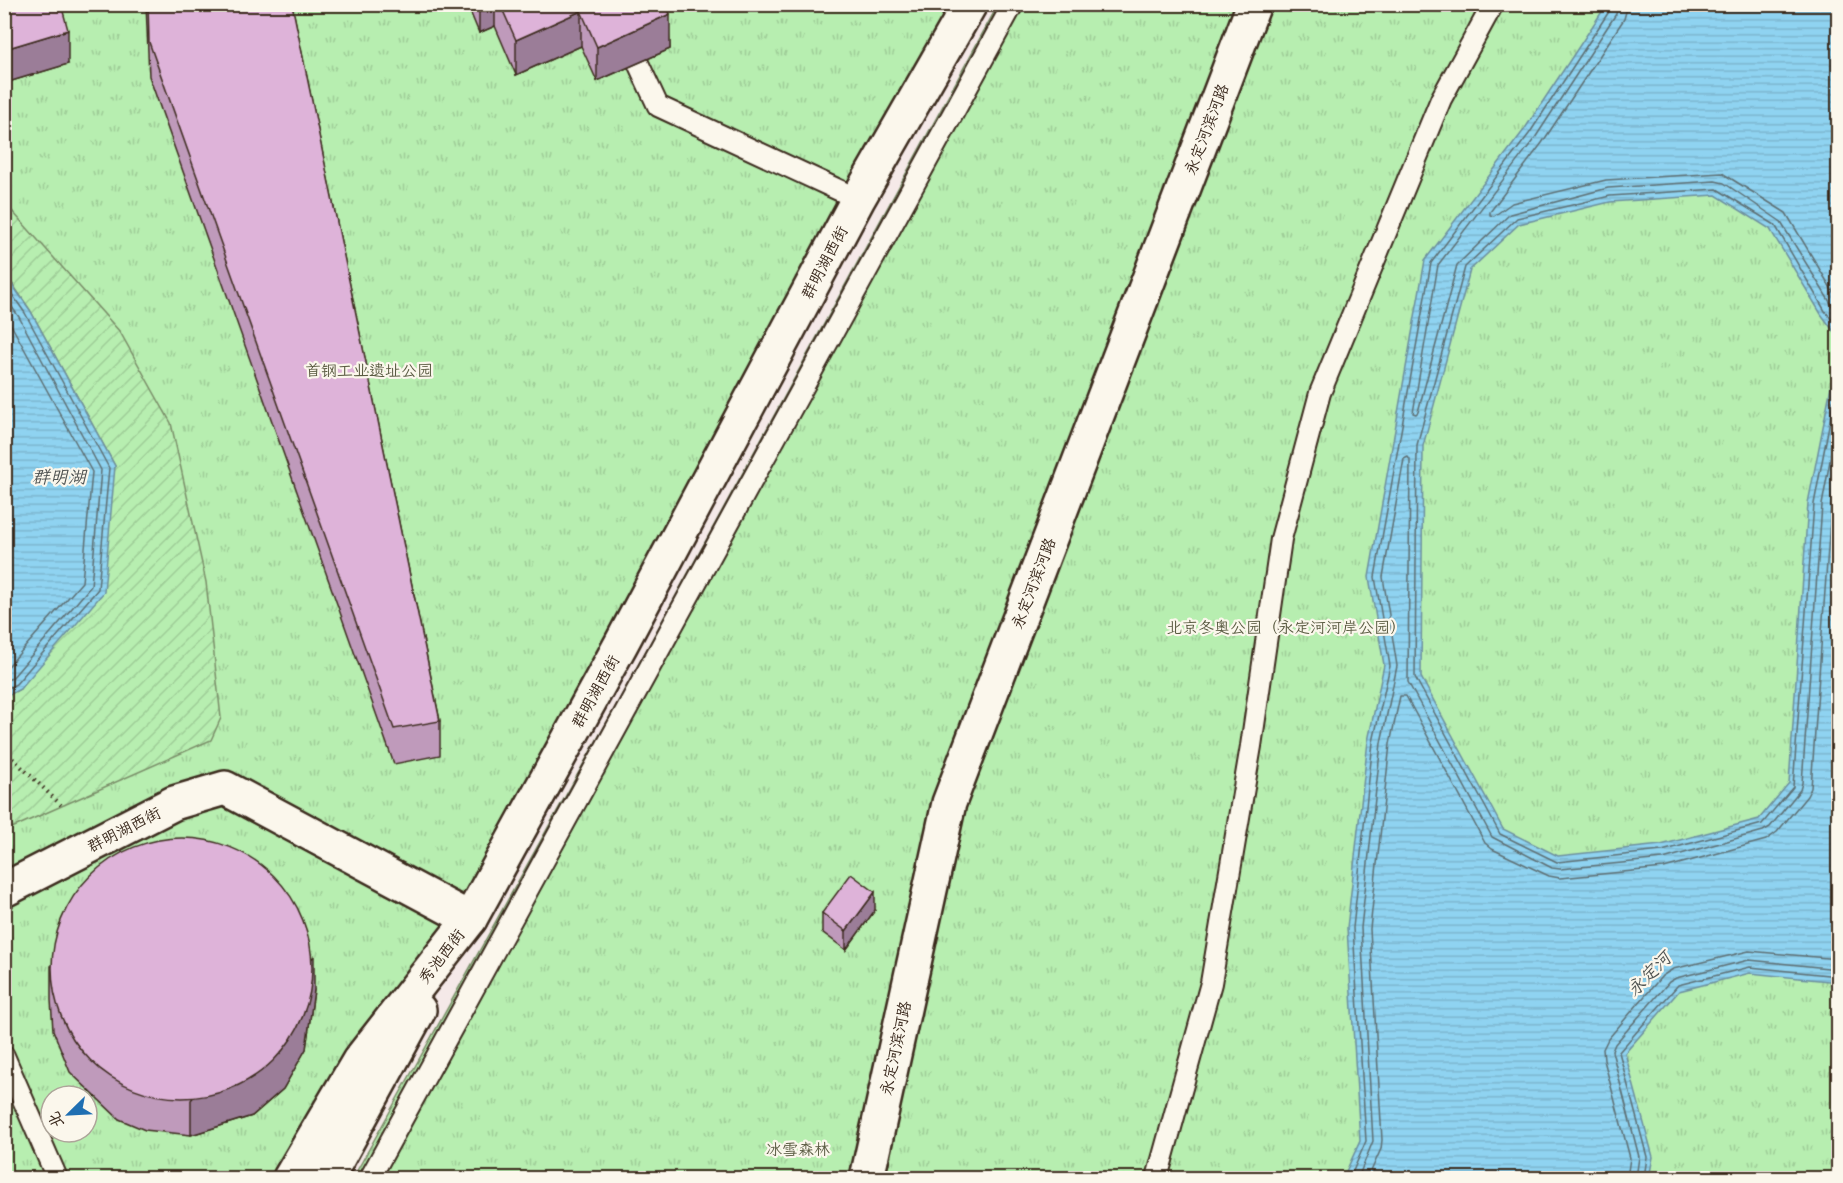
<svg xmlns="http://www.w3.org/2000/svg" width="1843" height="1183" viewBox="0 0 1843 1183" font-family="Kalam,'LXGW WenKai TC',sans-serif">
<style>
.park{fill:url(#park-tufts);stroke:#798c67;stroke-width:1.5;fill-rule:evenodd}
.garden{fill:url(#garden-furrows);stroke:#798c67;stroke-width:1.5}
.water{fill:url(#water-rules);stroke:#6d8f9d;stroke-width:1.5}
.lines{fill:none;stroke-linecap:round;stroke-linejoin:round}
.shore{stroke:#5d6e72;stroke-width:1.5}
.lane-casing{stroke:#3b2a1e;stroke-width:24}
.street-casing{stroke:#3b2a1e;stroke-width:38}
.secondary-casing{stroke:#3b2a1e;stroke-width:38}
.path{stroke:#3b2a1e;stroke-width:4;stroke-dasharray:1.5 4.5;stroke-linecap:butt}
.lane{stroke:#fbf7ec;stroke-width:20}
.street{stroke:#fbf7ec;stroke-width:33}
.secondary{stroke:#fbf7ec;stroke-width:33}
.wall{fill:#bf9abb;stroke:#3b2a1e;stroke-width:1.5}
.shaded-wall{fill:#9b7d98;stroke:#3b2a1e;stroke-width:1.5}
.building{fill:#deb3d9;stroke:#3b2a1e;stroke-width:1.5}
.labels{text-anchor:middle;stroke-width:4.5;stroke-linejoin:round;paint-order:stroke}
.street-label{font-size:16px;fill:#3b2a1e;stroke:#fbf7ec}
.park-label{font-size:16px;fill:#5a5b42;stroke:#fbf7ec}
.water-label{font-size:18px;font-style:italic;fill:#505453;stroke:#fbf7ec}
</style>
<defs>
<pattern id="park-tufts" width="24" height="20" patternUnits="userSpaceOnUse" patternTransform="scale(1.5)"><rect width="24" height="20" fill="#b7eeb0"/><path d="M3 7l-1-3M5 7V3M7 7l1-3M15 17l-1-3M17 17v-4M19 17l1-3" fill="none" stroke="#9ecc97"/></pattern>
<pattern id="garden-furrows" width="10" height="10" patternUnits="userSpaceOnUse" patternTransform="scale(1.5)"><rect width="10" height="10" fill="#b7eeb0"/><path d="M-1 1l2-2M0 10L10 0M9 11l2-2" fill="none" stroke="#9ecc97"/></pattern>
<pattern id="water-rules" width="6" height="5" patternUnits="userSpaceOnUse" patternTransform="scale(1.5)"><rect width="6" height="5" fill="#8fd3f1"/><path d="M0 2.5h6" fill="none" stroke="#7cb5ce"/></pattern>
</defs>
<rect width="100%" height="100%" fill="#f5e9e8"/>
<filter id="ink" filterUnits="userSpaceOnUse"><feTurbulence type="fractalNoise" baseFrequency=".0167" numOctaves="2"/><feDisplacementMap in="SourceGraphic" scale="12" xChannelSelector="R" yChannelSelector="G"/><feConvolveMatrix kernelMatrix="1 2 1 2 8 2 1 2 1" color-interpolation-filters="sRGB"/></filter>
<g filter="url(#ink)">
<path class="park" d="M5,5H970L576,761L318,1178H5ZM51,1096H87V1132H51Z
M998,5H1838V1178H353L614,709Z"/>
<path class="garden" d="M4,202L120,332L171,423L206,582L221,718L211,740L5,831V697L20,689L115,466L30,310L5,273Z"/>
<path class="water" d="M1607,4L1838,5V337L1821,314L1770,229L1716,195L1610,202L1519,224L1470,270L1423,446L1421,677L1503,829L1558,856L1661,845L1759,819L1789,783L1808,503L1838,351V982L1750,973L1679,991L1625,1053L1653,1157L1649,1178H1343L1360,1141L1347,928L1368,741L1384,665L1369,577L1425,260L1524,130Z
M4,273L30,310L115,466L104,592L20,689L5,697Z"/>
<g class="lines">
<path class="shore" d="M1618,4L1616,14L1535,138L1438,265L1413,413L1416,414L1418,412L1457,265L1510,214L1608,188L1715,181L1724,183L1780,221L1838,315
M1628,4L1624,19L1542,143L1490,212V215L1494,216L1512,203L1606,180L1722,173L1786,213L1838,300
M4,283L25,313L109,468L98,589L16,684L4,690
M4,296L19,317L101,470L91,586L12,678L4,681
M4,312L92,472L82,582L4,671
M1838,327L1825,311L1775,225L1717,189L1610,196L1517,218L1465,267L1417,445L1415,677L1500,834L1557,862L1662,851L1762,824L1793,787L1814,504L1838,378
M1350,1178L1366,1141L1353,928L1373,742L1390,666L1375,577L1431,263L1529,134L1610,10L1611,4
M1358,1178L1373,1141L1361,928L1381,743L1397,666L1383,577L1404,459L1408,457L1410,460L1408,682L1492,837L1552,868L1560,869L1663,859L1763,831L1770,827L1800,790L1802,783L1822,505L1838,416
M1368,1178L1381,1149L1382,1140L1370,929L1390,744L1400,696H1406L1485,843L1492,849L1549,876L1560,878L1664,868L1766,840L1777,832L1807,796L1811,788L1831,506L1838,465
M1627,1178L1630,1158L1604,1060L1603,1049L1608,1039L1662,976L1673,969L1749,951L1838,959
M1636,1178L1639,1157L1612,1051L1615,1044L1669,982L1676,978L1749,960L1838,969
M1644,1178L1647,1157L1619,1052L1678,985L1750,967L1838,976"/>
<defs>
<path id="lane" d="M638,63L658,106L858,199
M4,1056L57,1178
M370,1178L1013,4
M1157,1178L1211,983L1251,746L1281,539L1320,393L1441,99L1493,4"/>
<path id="street" d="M4,890L174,803L225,788L470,919L621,644L858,199L970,4"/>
<path id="secondary" d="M290,1178L359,1061L470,919
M327,1178L419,1010
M867,1178L949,803L1254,4"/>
</defs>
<use href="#lane" class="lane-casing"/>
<use href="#street" class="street-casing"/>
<use href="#secondary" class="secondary-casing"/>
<path class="path" d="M4,750L61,805"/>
<use href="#lane" class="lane"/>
<use href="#street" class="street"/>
<use href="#secondary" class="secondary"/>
</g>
<path class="wall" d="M4,4L68,64L5,83Z
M146,4H295L293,10L440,721V755L394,764L149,76Z
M467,4H676L668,8L670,49L597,81L581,46L516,75L495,26L479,33Z
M875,910L846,950L822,932V913Z
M51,966L314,990L306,1049L283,1089L252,1116L191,1135L145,1130L119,1119L70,1072L53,1030L51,1000Z"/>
<path class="shaded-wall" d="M479,4H495V26L479,33Z
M655,4H676L655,14Z
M581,11V46L516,75V40Z
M670,14V49L597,81V47Z
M68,30V64L5,83V49Z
M875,892V910L846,950V931Z
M314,956V990L306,1049L283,1089L252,1116L191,1135V1100Z"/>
<path class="building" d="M4,4H61L68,30L5,49Z
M148,4H292L440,721L394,729L149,42Z
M500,4H666L670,14L597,47L581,11L516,40Z
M52 968a130 130 0 1 1 260 0a130 130 0 1 1-260 0Z
M851,874L875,892L846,931L822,913Z"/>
</g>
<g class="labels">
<g class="street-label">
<text transform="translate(1206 129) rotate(-69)" y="6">永定河滨河路</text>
<text transform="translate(824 262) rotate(-62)" y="6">群明湖西街</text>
<text transform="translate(1033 583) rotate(-69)" y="6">永定河滨河路</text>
<text transform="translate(595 691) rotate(-61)" y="6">群明湖西街</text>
<text transform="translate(124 829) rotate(-27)" y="6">群明湖西街</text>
<text transform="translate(441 956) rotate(-52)" y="6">秀池西街</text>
<text transform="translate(895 1048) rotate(-78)" y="6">永定河滨河路</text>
</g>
<g class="park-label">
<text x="369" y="376">首钢工业遗址公园</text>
<text x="1286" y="633">北京冬奥公园（永定河河岸公园）</text>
<text x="798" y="1155">冰雪森林</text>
</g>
<g class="water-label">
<text x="59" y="483">群明湖</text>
<text transform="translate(1649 974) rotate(-45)" y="6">永定河</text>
</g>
</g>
<rect width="1843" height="1183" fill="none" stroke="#fbf7ec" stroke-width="24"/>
<rect x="12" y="12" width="1819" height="1159" fill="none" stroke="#3b2a1e" stroke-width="2" filter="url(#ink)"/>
<g transform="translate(69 1114) rotate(246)"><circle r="28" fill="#fbf7ec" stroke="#aea59a" stroke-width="1.5"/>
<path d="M0-4.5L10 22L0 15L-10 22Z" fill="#1f6fb2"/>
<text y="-9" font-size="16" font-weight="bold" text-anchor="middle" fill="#3b2a1e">北</text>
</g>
</svg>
